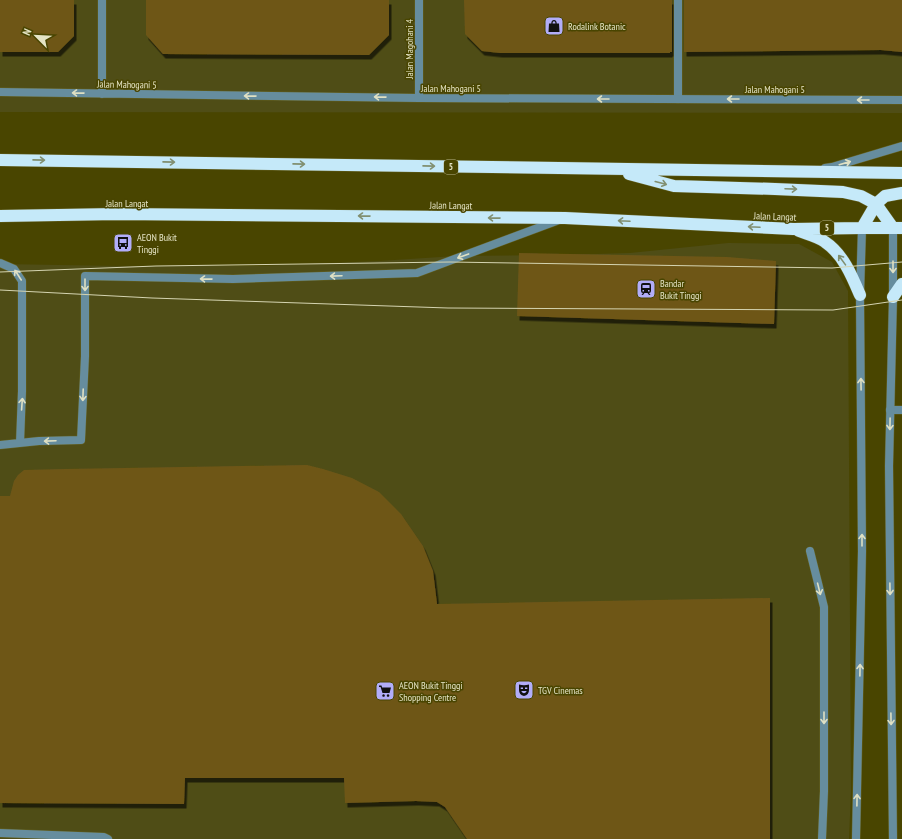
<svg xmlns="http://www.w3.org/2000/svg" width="902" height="839" viewBox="0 0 902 839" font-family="'PT Sans Narrow',sans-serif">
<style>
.built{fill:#4f4d16}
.building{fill:#6e5619;filter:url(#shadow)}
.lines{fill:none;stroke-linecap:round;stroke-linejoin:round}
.lane-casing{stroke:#656223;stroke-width:9}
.street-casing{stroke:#656223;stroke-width:9}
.highway-casing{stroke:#656223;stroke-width:13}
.lane{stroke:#668d9e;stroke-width:8}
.street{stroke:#668d9e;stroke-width:8}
.highway{stroke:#c5e9f9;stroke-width:12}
.tram{stroke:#d5d4b1;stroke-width:1}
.oneway{stroke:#dfe0c3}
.oneway2{stroke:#818f70}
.labels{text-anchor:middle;stroke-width:3;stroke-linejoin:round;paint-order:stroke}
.shield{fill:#494500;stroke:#b6b48a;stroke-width:1}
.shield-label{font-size:9px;font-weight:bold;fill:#e5e4c5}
.poi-label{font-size:10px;fill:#e5e4c5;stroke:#494500;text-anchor:start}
.street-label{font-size:10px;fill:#e5e4c5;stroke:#494500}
</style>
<defs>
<filter id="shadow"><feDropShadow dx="2.5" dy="4.5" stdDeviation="0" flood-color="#0009"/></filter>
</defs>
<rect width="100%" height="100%" fill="#494500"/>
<path class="built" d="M0,0H902V113L0,112Z
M728,243L799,244L832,262L848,291L851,791L849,839H0V264L119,266H259L379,261L456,256L562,255L630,253Z"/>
<path class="building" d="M0,0H74V36L58,52H0Z
M146,0H389V35L369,55L163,54L146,35Z
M464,0H672V52H670V53H500L482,51L465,34Z
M684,0H902V52L881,50L684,52Z
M519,253L727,257L776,261L774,324L517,316Z
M307,465L323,469L352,478L379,492L401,514L423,546L433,571L437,604L770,598V839H467L445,807L437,802L416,801L345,803L344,778H185L184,804L0,803V496H10L14,481L18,475L24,470L65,469Z"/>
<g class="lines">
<defs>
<path id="lane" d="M678,0V99
M0,263L14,269L22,281V391L20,443
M890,410H902
M0,445L39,441L81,440L85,356V276L233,279L417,273L559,220
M810,551L824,607V791L822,839
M0,833L104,837L108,839"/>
<path id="street" d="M102,0V94
M0,92L419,98L902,100
M419,98V0
M825,168L832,167L902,146
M856,839L862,551L860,295L862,228
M893,839L889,466L893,297V228"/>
<path id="highway" d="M0,160L902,173
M629,174L674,186L775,189L843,192L861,196L876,204L893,228
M0,216L117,214L565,218L793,229L862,228H902
M862,228L876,204L885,196L902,193
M799,231C807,234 819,237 825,242C843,254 852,276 860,295
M893,297L902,284"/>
</defs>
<use href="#lane" class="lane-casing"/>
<use href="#street" class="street-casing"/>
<use href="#highway" class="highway-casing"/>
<use href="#lane" class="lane"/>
<use href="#street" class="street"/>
<use href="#highway" class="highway"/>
<path class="tram" d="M0,272L156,266L450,262L832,268L902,262
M0,290L152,298L448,308L833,310L902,300"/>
</g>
<defs><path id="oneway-shaft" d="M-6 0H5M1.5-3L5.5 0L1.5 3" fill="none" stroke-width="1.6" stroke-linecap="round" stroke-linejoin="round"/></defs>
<g class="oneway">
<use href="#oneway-shaft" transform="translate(78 93) rotate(-179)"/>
<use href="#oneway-shaft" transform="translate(250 96) rotate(-179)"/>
<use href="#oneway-shaft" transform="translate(380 97) rotate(-179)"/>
<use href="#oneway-shaft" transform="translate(603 99) rotate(-180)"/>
<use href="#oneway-shaft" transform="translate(733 99) rotate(-180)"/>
<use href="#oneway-shaft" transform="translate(863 100) rotate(-180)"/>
<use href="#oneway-shaft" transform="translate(845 163) rotate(-16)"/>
<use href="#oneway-shaft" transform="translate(463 256) rotate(160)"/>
<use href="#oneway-shaft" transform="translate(893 267) rotate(90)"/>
<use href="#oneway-shaft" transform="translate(18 275) rotate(-123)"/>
<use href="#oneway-shaft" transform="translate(336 276) rotate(178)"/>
<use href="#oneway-shaft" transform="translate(206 279) rotate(-179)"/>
<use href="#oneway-shaft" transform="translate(85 285) rotate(90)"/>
<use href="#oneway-shaft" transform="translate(861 384) rotate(-91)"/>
<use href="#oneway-shaft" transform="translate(83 395) rotate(92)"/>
<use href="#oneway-shaft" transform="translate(22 404) rotate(-86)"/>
<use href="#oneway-shaft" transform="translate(890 424) rotate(91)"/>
<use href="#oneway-shaft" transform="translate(50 441) rotate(178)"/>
<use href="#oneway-shaft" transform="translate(862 540) rotate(-90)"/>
<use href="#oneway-shaft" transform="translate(819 589) rotate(76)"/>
<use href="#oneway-shaft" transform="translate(890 589) rotate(89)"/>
<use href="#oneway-shaft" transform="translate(860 670) rotate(-89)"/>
<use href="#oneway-shaft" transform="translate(824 718) rotate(90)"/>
<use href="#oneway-shaft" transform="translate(891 719) rotate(89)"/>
<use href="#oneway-shaft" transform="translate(857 800) rotate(-89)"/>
</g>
<g class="oneway2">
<use href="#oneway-shaft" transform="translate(39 160) rotate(1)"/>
<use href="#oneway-shaft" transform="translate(169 162) rotate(1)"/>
<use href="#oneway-shaft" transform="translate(299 164) rotate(1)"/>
<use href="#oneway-shaft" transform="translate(429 166) rotate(1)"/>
<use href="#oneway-shaft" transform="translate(661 183) rotate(15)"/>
<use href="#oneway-shaft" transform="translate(791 189) rotate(2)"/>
<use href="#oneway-shaft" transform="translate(364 216) rotate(-179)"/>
<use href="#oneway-shaft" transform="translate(494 218) rotate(-179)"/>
<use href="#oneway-shaft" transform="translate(624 221) rotate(-177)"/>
<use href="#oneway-shaft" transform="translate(754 227) rotate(-177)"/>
<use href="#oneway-shaft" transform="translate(842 260) rotate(-126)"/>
</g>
<defs>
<symbol id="shop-square" viewBox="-11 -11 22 22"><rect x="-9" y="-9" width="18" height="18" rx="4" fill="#b2adf9" stroke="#494500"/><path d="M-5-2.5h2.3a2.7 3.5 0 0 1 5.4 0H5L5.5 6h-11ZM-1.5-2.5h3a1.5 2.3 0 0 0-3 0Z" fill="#111"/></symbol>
<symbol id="bus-square" viewBox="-11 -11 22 22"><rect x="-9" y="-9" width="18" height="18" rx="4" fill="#b2adf9" stroke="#494500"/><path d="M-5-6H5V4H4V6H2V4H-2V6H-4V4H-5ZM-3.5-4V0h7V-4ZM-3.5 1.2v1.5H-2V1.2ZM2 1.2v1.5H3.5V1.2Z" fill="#111"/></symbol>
<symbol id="station-square" viewBox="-11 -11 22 22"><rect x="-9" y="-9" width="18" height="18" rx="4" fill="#b2adf9" stroke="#494500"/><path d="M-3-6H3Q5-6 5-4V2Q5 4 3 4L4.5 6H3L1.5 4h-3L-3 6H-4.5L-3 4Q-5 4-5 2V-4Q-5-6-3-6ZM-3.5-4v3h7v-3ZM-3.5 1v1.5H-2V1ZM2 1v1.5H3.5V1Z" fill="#111"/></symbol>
<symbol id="theatre-square" viewBox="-11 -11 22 22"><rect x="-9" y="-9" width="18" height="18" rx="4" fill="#b2adf9" stroke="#494500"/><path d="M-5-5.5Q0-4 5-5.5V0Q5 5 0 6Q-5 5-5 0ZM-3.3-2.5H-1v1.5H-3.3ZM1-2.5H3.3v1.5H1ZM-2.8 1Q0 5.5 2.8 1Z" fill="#111"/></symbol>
<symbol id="supermarket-square" viewBox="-11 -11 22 22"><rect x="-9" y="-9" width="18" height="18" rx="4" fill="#b2adf9" stroke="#494500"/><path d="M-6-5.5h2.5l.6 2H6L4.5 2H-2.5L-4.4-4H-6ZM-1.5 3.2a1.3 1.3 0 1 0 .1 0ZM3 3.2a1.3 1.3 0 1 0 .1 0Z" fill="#111"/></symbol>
</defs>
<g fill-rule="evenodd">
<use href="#shop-square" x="543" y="15" width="22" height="22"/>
<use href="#bus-square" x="112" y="232" width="22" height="22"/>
<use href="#station-square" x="635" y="278" width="22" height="22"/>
<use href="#theatre-square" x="513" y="679" width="22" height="22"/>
<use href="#supermarket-square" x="374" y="680" width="22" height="22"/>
</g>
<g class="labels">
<g class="shield">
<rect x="444" y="160" width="14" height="14" rx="3"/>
<rect x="820" y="221" width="14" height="14" rx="3"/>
</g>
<g class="shield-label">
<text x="451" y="170">5</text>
<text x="827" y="231">5</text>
</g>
<g class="poi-label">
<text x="568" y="30">Rodalink Botanic</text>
<text x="137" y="241">AEON Bukit<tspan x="137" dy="12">Tinggi</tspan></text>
<text x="660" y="287">Bandar<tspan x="660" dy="12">Bukit Tinggi</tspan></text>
<text x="399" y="689">AEON Bukit Tinggi<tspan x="399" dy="12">Shopping Centre</tspan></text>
<text x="538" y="694">TGV Cinemas</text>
</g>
<g class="street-label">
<text transform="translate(409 49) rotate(-90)" y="4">Jalan Magohani 4</text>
<text transform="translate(127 84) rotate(1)" y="4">Jalan Mahogani 5</text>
<text x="451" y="92">Jalan Mahogani 5</text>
<text x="775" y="93">Jalan Mahogani 5</text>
<text x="127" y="207">Jalan Langat</text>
<text transform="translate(451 205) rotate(1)" y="4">Jalan Langat</text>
<text transform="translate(775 216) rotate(2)" y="4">Jalan Langat</text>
</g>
</g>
<g transform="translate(36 36) rotate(294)" stroke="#494500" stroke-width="3" paint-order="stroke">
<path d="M0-3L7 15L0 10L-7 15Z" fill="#e5e4c5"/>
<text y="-6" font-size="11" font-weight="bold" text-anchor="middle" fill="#e5e4c5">N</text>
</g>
</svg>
